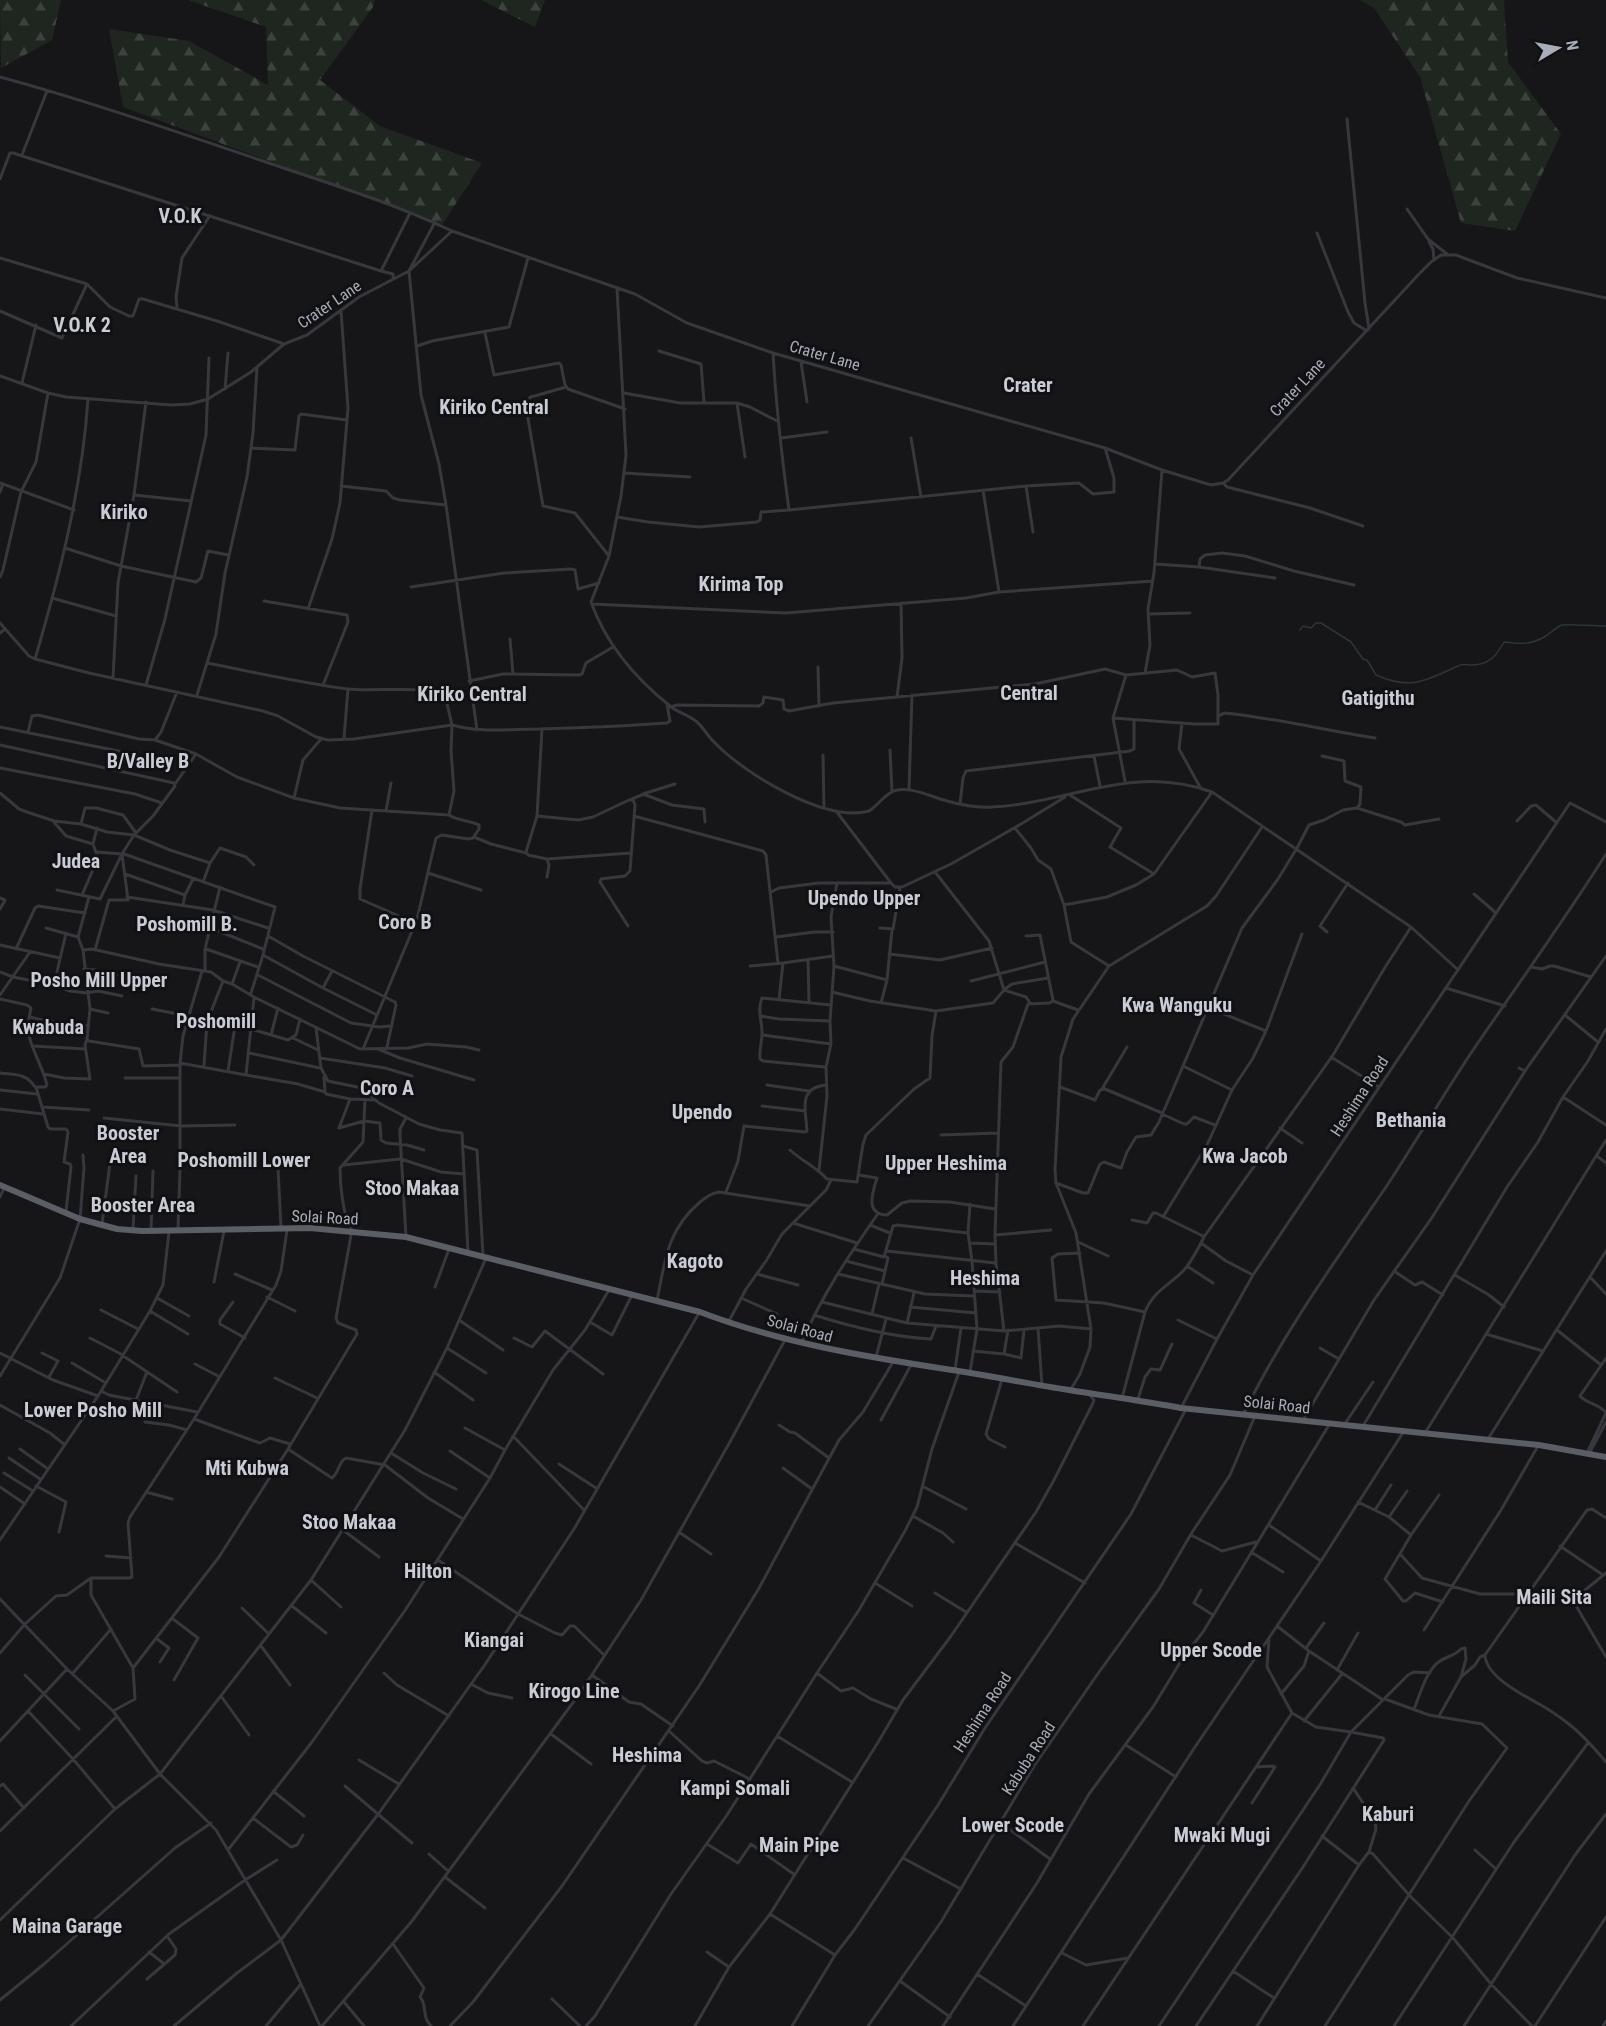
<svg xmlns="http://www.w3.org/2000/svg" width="1606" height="2026" viewBox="0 0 1606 2026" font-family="'Roboto Condensed',sans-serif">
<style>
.forest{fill:url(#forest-firs)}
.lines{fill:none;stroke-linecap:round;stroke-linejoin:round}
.stream{stroke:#2c353c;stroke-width:1.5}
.minor{stroke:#37383d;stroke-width:3}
.trunk{stroke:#5b5e65;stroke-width:6}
.labels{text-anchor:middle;stroke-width:6;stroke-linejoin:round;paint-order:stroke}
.street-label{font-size:16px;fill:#a8adb8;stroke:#111113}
.quarter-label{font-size:20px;font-weight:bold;fill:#c9ccd4;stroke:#111113}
</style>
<defs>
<pattern id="forest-firs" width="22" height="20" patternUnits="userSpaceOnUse" patternTransform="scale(1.5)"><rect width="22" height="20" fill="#1e261f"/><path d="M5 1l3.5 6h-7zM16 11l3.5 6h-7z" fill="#3c433d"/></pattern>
</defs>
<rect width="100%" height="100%" fill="#161618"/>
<path class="forest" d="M0,0H61L52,40L1,68Z
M188,0H375L373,7L320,80L380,126L482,163L442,225L123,107L109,29L189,41L268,85L266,27Z
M481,0H545L535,27Z
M1360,0H1506L1504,1L1508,62L1561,134L1515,231L1461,223L1420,77L1374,8Z"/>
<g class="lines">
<path class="stream" d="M1300,630L1303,626L1311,628L1316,623H1321L1351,642L1363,659L1367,660L1376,675C1412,691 1426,680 1458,666C1462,663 1467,665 1472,665C1489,665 1497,655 1504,642C1521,644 1531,645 1546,636C1551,632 1557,627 1562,625C1567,624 1599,626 1606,626"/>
<path class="minor" d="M0,77C88,101 174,131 260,160C324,182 391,202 452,231
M1347,119L1365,303L1369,329
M22,155L47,91
M0,179L10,153H13L381,271L410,213
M1407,209L1428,239L1447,254
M435,222L409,271L421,395L439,464L446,505L477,730
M1317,233L1348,312L1354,323L1367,331
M1429,242L1433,249L1434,260
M0,258L87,284L110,307L129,316H133L139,299H143L217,321L284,344
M381,271L393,274V277
M617,288L626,455L621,496L609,556L591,602C606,644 635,678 670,706C678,713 690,715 697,722C704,728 708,737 715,743C745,774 825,823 869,811C877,806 882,798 890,793C905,783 931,797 947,801C961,805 977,808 992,807C1071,803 1131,763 1212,792L1411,927L1457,969
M177,307L176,297L182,258L209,217
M0,311L62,338L87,284
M485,333L494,375L559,363L561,365L565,385L568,389L625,409
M417,346L432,341L509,327L528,258
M659,351L701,364L704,402
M801,362L807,402
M0,376L48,393L66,397L171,405L190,404L208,399L251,372L284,344L307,335L359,297L409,271L452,231L635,294L687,323L773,353L1105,448L1162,470L1211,485L1223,483L1228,480L1419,274L1431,262L1441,255H1456L1517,278L1606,298
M22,383L36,325
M566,387L531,397L525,401L543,506L575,513L609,556
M225,389L228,353
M624,393L680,403H737L750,407L777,421
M737,403L745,457
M781,438L827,432
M911,438L921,497
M251,448L295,450L299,416L301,414L347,420
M624,473L690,477
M0,483L74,510
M1223,483L1227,487L1310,508L1363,526
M341,486L386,491L393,498L400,500L446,505
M1026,486L1033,532
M983,490L999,592
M0,492L3,484
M134,495L191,501
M789,510L1026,486L1079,483L1093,494L1114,492V478L1105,448
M617,517L648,522L699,527L757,522L760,520L761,512L789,510C782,458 776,406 773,353
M65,548L121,566L196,582L201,578L208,551L228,555
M1155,564L1199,567L1275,578
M1199,567L1200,559L1205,555L1222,553L1245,556L1294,571L1354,585
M0,577L3,570L21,492L36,462L48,393
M411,587L504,573L571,569L575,570L578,589L599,583
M52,598L116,616
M264,601L347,615L348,622L323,685
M592,604L786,613L966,598L999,592L1153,581
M308,609L332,539L340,503L348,408L341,311
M1148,614L1190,613
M0,623L29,656L35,659L89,673L263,711L278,716L316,737L328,740L354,739L452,725C480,733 509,729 539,729C582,728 624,726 667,723L670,721L667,704
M0,633L5,629
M510,639L513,674
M35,659C60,574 82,488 88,399
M207,663C253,672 301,683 348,689C375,692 422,685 445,695L452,725L451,751L454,791L449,815C458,821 469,820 479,825V829L473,838L468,839L442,835L436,838L417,919L363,1049
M818,667L819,706
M1145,673L1150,645L1148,609L1154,573L1162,470
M113,678L118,583L134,495L146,402
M469,681L503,674L579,675L582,674L586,663L613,647
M146,685L165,619L206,435L209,358
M197,695L216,634L225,573L247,477L253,433L257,368
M897,697L902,658L901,603
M670,707L677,705L759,706L763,703L764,697L783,700L784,709L789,711L833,703L1035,684L1105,669L1126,675L1177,670L1192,677L1215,673L1218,695V724H1194L1113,718
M1219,716L1224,713C1275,718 1324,730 1375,738
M1182,723L1179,749L1200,787
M0,727L123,752
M542,729L537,816L526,852L528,855L547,859L549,865L547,877
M28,732L32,716L38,715L139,739L155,740L161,732L177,692
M344,738L348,689
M155,740L196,754L237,777L294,798L340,808L449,815
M0,745L174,783L175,786L153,816L134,835L122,854L128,900H109L95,950
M890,750L892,792
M823,755L824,808
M1094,756L1100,786
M1322,756L1344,761L1345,781L1361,787L1360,804L1357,808
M0,768L135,794L162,803
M1125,781L1113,718L1126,675
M175,784L196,754
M909,789L912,695
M0,793L19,809L27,812L54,821L81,824L107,832L134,835L170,850L210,863
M643,794L672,805L704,809L705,822
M1070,795L1121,828L1110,847L1154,874
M294,798L303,760L321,739
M632,799L646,793L675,784
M960,804L963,778L966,771L1130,751L1134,749V721
M372,810L360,889V899L415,923
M386,811L391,783
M836,811L891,883
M537,816L578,820L593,817L629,800H633L635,805L630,871L625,876L601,879L600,882L628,926
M634,816L763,851L766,855L778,963
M1517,821L1531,806L1536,805L1557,823
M54,822L66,836L93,844
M81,824L85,808H96L123,815L136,833
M1015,828L1031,848L1038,860L1051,869L1064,905L1071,942L1109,966
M474,837L491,844L526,853
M124,854L275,907L263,955L251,993
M547,859L631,853
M428,873L481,890
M125,874L185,895
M203,882L210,863L220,848L246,857L254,865
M57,890L100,899L122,854L97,852
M771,892L779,888L819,883H891L895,887H902L951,864L1021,824L1065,797
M1474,894L1496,913
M82,895L98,858L93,844L97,828
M89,897L78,937L83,950L90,1009L87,1039L89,1041L139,1049L143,1066L181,1065
M127,897L213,910L268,928
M0,898L5,900L0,909
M183,905L185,895L193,879
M1064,905L1107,897L1136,885L1154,874L1212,792
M145,922L192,931H218L263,949
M46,928L78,937
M880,928L893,929L900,887
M1327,932L1320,926L1348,883
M268,936L303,956L395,1002L396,1005L387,1047
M776,937L814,932H833
M0,945L60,958
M16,949L35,908L38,906L85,913
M206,949L258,967
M83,950L92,949L159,964L211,972L223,981L232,984L254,997L360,1049L408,1048L427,1044L466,1047L479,1050
M889,954L940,960L992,948
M263,955L323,988
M808,959L809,1002
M750,966L783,963L833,956
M834,966L887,980
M1531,967L1542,969L1550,966H1554L1591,977
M84,969L95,970L139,980
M205,970V949L220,887
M332,971L323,988L377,1015
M0,972L13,977L54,985L70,991L87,993L98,991L122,996
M258,975L351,1023L379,1027L390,1026
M971,981L1045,962
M232,984L240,962
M54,985L66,933
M1446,988L1505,1006
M1005,989L1012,984L1048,978
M1004,990L1026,997L1030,1003
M832,992L870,1001L936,1011L993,1003L1004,990L989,941L935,872
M0,995L30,952
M254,998L246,1075L298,1084L325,1092
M0,999L27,1005L31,1008C30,1015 27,1023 28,1031C30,1047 43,1067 47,1085L45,1087H36L48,1127L50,1129H66L68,1132L64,1162L70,1164L71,1167L66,1211
M779,999L783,963
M1053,1001L1078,1010
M881,1003L887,980L892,930
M1209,1008L1266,1031
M90,1009L108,1013
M152,1009L188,1016L207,1022L251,1029L288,1040L296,1035L300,1019
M1565,1015L1598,1042
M760,1016L779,1019L830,1021
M30,1017L42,1020L88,1026
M316,1028L321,1068L328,1081L362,1088L379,1103L419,1124L440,1130L462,1133L468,1252
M271,1035L278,1008
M762,1035L831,1044
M293,1038L318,1050
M33,1046L85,1049
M378,1049L400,1058L474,1080
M249,1053L320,1068
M1331,1057L1379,1087
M320,1058L385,1068L412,1076
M180,1063L246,1075
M204,1065L207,1022L223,981
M1183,1066L1232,1090
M825,1067L763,1061L760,1059C759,1050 762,1042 762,1033C762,1021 757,1010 762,998L831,1005
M1519,1068L1525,1071
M228,1071L235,1026
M0,1073C15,1075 26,1073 35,1087
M44,1074L64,1078L90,1079L85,1045L87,1039
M324,1077L325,1092L326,1094L350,1099L374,1100
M125,1078H180
M767,1085L809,1091
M1060,1087L1095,1100L1100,1090L1105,1089L1162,1113
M1102,1089L1127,1047
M0,1090L37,1094
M1563,1097L1606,1125
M350,1099L339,1128L364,1121L380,1123L381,1140L386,1143L407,1145L424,1150
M762,1106L805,1111
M42,1107L89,1110
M0,1109L43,1114
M1162,1114L1184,1124H1187L1194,1117L1215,1125
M104,1118L181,1126L235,1125
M406,1118L400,1129V1135L406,1237
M1280,1128L1302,1143
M941,1135L998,1133
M463,1146L477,1150L483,1256
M790,1150C802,1161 816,1167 827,1179L857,1182L863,1144L866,1135L914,1089L930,1078L932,1036L936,1011
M1597,1156L1606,1163
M401,1159L441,1172L464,1174
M344,1165L400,1159
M278,1168L281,1228
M819,1170L827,1096L826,1067L831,1044L830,1021L834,966L831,917L837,883
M859,1175L877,1178C872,1194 865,1214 887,1215L902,1203L910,1201L950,1202L995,1209
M1056,1183L1083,1193H1088L1100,1164L1104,1162L1121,1168L1127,1152L1136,1137L1151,1135L1159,1122L1242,928L1278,879L1297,848L1309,825L1324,820L1343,810L1357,808L1401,822L1405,825L1439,819
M726,1192L738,1161L744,1126L805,1132L807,1131C806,1110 797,1088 826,1085
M0,1197L4,1188
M970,1204L968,1233L972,1261L977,1329L970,1372
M1163,1217L1207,1145L1232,1090L1253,1058L1266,1031L1302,934
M1132,1220L1147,1223L1153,1213H1156L1203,1236
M793,1223L857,1243
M102,1224L110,1163
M870,1225L890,1233
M133,1229L136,1176
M178,1229L180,1169V1063L183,1036L202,971
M151,1231L153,1171
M995,1235L1051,1230
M1078,1242L1108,1256
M970,1243L995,1244
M1201,1243L1226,1261L1253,1275
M854,1249L884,1257L893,1226L897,1225L968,1233
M887,1251L995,1263
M1080,1253L1058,1254L1052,1258L1056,1300L1104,1303L1145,1312
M846,1261L885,1271
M1187,1266L1213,1283
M1394,1271L1415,1285L1422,1282L1443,1295
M235,1274L272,1290
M757,1274L798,1285
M838,1274L925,1294L974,1296
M1455,1275L1489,1295L1504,1307
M1590,1277L1606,1294
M214,1282L224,1231
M882,1284L888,1258L885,1256
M435,1287L449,1249
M974,1291L1000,1292
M267,1297L295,1311
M157,1298L189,1316
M741,1298L777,1314
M657,1300C665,1262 667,1230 699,1203C705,1198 711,1193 719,1192L810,1206
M233,1302L220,1320V1324L245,1338
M822,1302L907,1323L1004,1331L1059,1326L1091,1329
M910,1307L976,1313
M101,1310L138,1329
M150,1311L188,1334
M872,1314L879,1284
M814,1315C852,1327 891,1337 931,1339L936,1326
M459,1320L503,1350
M1178,1320L1217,1339
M729,1321L746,1289L766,1261L782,1234L826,1190L831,1180
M590,1322L612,1335L632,1295
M907,1323L914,1293
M1038,1328L1042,1386
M1557,1330L1601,1365
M1004,1331L996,1263L995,1235L1001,1062L1013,1047L1028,1004L1050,1003L1053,1000L1040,935L1026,936
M1486,1334L1543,1351
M90,1338L119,1353L177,1392
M514,1338L532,1347L545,1331L603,1374
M802,1342C821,1297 849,1255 877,1215
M447,1348L486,1373
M1320,1348L1339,1359
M973,1351L1004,1354L1008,1330
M0,1353L53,1380L98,1396
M42,1353L58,1361L49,1377
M1004,1354L1021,1358L1024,1330
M876,1357L886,1319
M72,1363L106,1383
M195,1364L220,1377
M955,1370L961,1328
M434,1372L473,1400
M0,1376L60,1278L80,1219L84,1168L83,1155
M275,1378L317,1398
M1002,1379L986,1434L989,1439L1005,1447
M1071,1389L1080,1374L1090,1347L1091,1329L1076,1233L1056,1183L1055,1170L1061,1057L1073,1019L1109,966L1207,906L1216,896L1262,827
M101,1391L109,1395L197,1412
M1122,1398L1145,1312C1153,1291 1170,1285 1184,1270C1192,1261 1199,1247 1204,1237L1333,1055L1384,969L1411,927
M1138,1399L1145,1377L1151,1369L1160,1370L1172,1344
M136,1400L147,1372
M0,1405L50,1433L65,1445
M1182,1406L1217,1339L1253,1275L1570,803L1606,822
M1244,1413C1283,1333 1336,1260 1386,1187C1415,1143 1442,1097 1471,1053C1516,987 1563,922 1606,854
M194,1419L260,1443L270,1438L290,1444
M881,1420L911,1365
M1303,1420L1374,1300L1431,1219L1525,1071L1606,956
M145,1422L169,1425L187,1430
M779,1425L790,1432L795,1433L829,1458
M1344,1425L1373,1382
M1363,1426L1507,1187L1538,1142L1563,1097L1588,1061L1606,1029
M465,1428L505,1450
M1425,1433L1606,1140
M513,1436L584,1510
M1488,1439L1606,1251
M20,1449L48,1469
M288,1449L332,1478C339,1473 338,1462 346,1458L385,1465L428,1498L463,1519
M450,1451L490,1478
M1590,1452L1606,1422
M391,1453L423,1473L456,1489
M1587,1453L1606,1413C1600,1404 1587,1404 1580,1396L1606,1358
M9,1458L40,1479
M559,1464L596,1488
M783,1468L812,1489
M4,1473L33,1491
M36,1486L66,1502L59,1532
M0,1487L25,1504
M924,1487L966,1509
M146,1492L172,1499
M1439,1495L1411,1535L1385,1579L1403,1601H1406L1415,1593L1443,1602
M1358,1502L1389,1517L1411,1535
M1375,1510L1391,1485
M913,1516L943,1533L953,1542
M1389,1517L1407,1491
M1606,1518L1592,1509L1587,1510L1485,1655C1486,1677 1523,1695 1539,1704C1550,1710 1560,1717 1570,1725C1583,1735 1595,1749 1606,1762
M1269,1525L1321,1561
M343,1530L379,1557
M679,1532L711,1554
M1191,1535L1222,1551L1256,1542
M0,1540L98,1396L150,1311L163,1285L169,1232
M1015,1543L1085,1583
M1560,1546L1603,1575
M1251,1552L1283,1572
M1400,1554L1422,1578L1480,1594H1529
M106,1556L131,1558
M438,1560L518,1614L555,1633L562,1635L570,1626H574L604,1655
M1606,1573L1579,1595L1575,1599V1604L1606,1657
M91,1578V1595L133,1668
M311,1580L341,1607
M875,1583L912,1606
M1201,1590L1194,1603L1213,1615
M935,1593L966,1612
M0,1599L67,1669L113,1711L160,1774L216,1830L281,1940L320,2026
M292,1606L326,1633
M242,1608L269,1634
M173,1619L198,1638L174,1680
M1277,1626L1309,1651L1383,1700
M1424,1630L1501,1510L1538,1446
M157,1639L169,1648L160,1662
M1269,1639L1267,1667L1292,1713L1316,1727L1351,1732L1408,1675L1414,1672L1430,1673
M261,1646L290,1685
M1306,1648L1324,1623
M0,1653L25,1624L56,1596L67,1595L91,1578H129L132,1577L128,1523L130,1517L194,1419L276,1285L281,1271L287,1230
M1337,1670L1358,1633
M73,1673L111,1629
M384,1673L397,1685L449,1716
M817,1673L841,1691L853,1688L871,1699L896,1709
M25,1675L79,1729
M592,1675L629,1702L641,1704L673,1726
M471,1684L488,1693L512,1698
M1281,1694L1304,1666L1309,1651
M221,1696L249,1735
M1414,1709C1420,1695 1426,1670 1440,1661C1448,1656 1454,1656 1461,1649L1465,1648L1466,1659L1461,1677
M113,1711L135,1699L133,1668L219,1557L288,1449L357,1334L356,1330L338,1323L336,1318L352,1230C343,1217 340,1185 340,1168L363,1142L365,1099
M1439,1716L1461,1677L1475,1665L1480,1657L1485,1655
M1304,1721L1342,1674
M669,1731L702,1761L707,1763L714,1761L750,1779
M551,1734L591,1764
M777,1736L852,1782
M0,1741L67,1669
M1126,1745L1176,1777
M359,1760L399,1784
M0,1786L3,1784L24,1808
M345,1786L412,1843
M1353,1788L1375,1821L1376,1829L1369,1852
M273,1791L304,1816
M1252,1803L1275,1767L1273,1766L1256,1767
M115,1809L160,1774L311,1580L405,1430L447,1348L486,1258
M253,1818L291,1847L297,1845L303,1835
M1001,1823L1050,1859
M0,1831L116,1717
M1322,1836L1359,1865L1368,1853H1372L1410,1896L1453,1938L1491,1984L1532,2026
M707,1844L738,1863L751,1844L795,1875
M228,1850L312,1742L406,1609L490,1478L505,1450L553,1370L585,1330L609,1290
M1475,1850L1496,1869
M429,1854L448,1871
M903,1858L961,1889
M445,1877L485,1908
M770,1914L835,1955
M0,1920L115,1809L73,1759L28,1711
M393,1944L424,1988L420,1997C428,2006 421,2016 431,2026
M149,1952L163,1963
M707,1952L729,1967
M1062,1953L1086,1965L1128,1958
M1233,1971L1274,1998
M977,1974L1026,2006
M147,1979L175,1955L176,1949L167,1936
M900,1981L950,2017
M552,1999L580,2026
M0,2000L43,1965L175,1848L211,1823
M344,2002L364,2026
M71,2026L169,1934L245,1880L277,1860
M174,2026L237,1973L281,1940L379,1813L484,1666L574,1529L699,1313
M266,2026L301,1984
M322,2026L412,1921L580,1693L641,1600L731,1440L786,1338
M450,2026L473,2002L562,1886L699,1686L758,1590L839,1440L863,1412L893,1362
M586,2026L595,2016L671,1894L727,1815L817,1673L859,1610L905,1531L917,1507L932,1449L959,1372
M695,2026L729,1967L770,1914L877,1744L903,1700L951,1636L1036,1512L1054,1480L1093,1403L1094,1400L1089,1394
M792,2026L835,1955L855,1929L938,1805L985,1728L1131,1514L1186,1409
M868,2026L941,1922L1034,1766L1097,1675L1159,1589L1191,1534L1230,1475L1255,1416
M943,2026L1037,1883L1089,1794L1153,1707L1184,1656L1203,1632L1329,1425
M1013,2026L1195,1747L1321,1561L1404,1431
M1083,2026L1292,1713
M1159,2026L1321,1783L1351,1732L1383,1738L1384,1740L1303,1867L1196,2026
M1257,2026L1359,1865
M1325,2026L1469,1801L1507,1748L1482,1724L1429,1715L1385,1699
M1394,2026L1514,1842L1588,1743
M1464,2026L1575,1855L1606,1814
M1535,2026L1606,1917
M1603,2026L1606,2021"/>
<path class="trunk" d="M0,1185L80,1219L117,1229L142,1231L310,1228L406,1237L700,1312C781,1343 867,1357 952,1370C991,1376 1030,1384 1069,1390C1106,1396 1144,1401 1181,1408L1539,1445L1606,1457"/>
</g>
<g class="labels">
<g class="street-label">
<text transform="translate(329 304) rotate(-34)" y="6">Crater Lane</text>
<text transform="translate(825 355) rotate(16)" y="6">Crater Lane</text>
<text transform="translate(1297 387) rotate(-47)" y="6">Crater Lane</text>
<text transform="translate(1359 1096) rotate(-57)" y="6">Heshima Road</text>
<text transform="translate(325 1217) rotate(3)" y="6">Solai Road</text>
<text transform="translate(800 1328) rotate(15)" y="6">Solai Road</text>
<text transform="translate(1277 1404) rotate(6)" y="6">Solai Road</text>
<text transform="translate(982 1712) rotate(-57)" y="6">Heshima Road</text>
<text transform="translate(1028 1758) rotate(-57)" y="6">Kabuba Road</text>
</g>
<g class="quarter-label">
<text x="180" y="223">V.O.K</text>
<text x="82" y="332">V.O.K 2</text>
<text x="1028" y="392">Crater</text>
<text x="494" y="414">Kiriko Central</text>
<text x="124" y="519">Kiriko</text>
<text x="741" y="591">Kirima Top</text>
<text x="1029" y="700">Central</text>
<text x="472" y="701">Kiriko Central</text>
<text x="1378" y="705">Gatigithu</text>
<text x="148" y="768">B/Valley B</text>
<text x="76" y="868">Judea</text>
<text x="864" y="905">Upendo Upper</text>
<text x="405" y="929">Coro B</text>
<text x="187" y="931">Poshomill B.</text>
<text x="99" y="987">Posho Mill Upper</text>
<text x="1177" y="1012">Kwa Wanguku</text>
<text x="216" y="1028">Poshomill</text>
<text x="48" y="1034">Kwabuda</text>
<text x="387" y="1095">Coro A</text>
<text x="702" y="1119">Upendo</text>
<text x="1411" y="1127">Bethania</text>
<text x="128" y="1140">Booster<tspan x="128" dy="23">Area</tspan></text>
<text x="1245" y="1163">Kwa Jacob</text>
<text x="244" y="1167">Poshomill Lower</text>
<text x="946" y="1170">Upper Heshima</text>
<text x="412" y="1195">Stoo Makaa</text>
<text x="143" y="1212">Booster Area</text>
<text x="695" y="1268">Kagoto</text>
<text x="985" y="1285">Heshima</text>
<text x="93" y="1417">Lower Posho Mill</text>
<text x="247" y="1475">Mti Kubwa</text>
<text x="349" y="1529">Stoo Makaa</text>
<text x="428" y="1578">Hilton</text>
<text x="1554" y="1604">Maili Sita</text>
<text x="494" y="1647">Kiangai</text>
<text x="1211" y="1657">Upper Scode</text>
<text x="574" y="1698">Kirogo Line</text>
<text x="647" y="1762">Heshima</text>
<text x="735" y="1795">Kampi Somali</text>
<text x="1388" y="1821">Kaburi</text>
<text x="1013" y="1832">Lower Scode</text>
<text x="1222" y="1842">Mwaki Mugi</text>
<text x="799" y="1852">Main Pipe</text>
<text x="67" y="1933">Maina Garage</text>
</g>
</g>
<g transform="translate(1558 48) rotate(80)" stroke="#111113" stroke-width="4.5" paint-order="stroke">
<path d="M0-4.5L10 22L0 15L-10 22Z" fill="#a8adb8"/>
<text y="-9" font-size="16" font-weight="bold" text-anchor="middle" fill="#a8adb8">N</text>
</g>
</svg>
